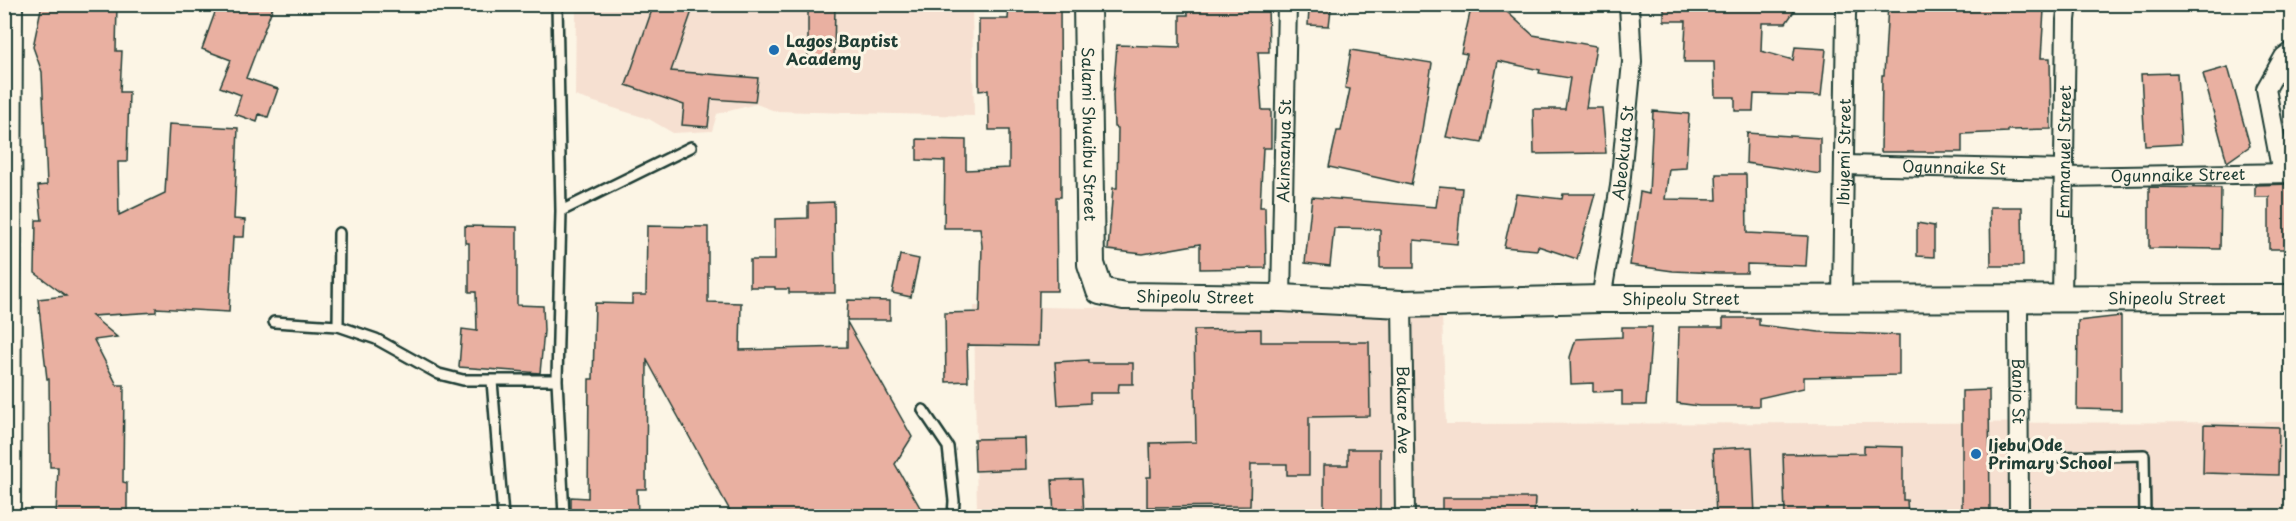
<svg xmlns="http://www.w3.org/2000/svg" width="2296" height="521" viewBox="0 0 2296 521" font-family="'Playpen Sans',sans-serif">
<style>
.built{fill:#f6e0d1}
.building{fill:#e9b0a1;stroke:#1f3d34;stroke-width:1.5}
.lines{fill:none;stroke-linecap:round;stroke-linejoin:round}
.lane-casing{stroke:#1f3d34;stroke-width:14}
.street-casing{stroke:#1f3d34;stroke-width:22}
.secondary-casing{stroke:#1f3d34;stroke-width:30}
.lane{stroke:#fcf5e5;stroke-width:9}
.street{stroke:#fcf5e5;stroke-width:18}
.secondary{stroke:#fcf5e5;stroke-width:26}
.poi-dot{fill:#1f6fb2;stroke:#fcf5e5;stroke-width:2}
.labels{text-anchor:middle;stroke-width:6;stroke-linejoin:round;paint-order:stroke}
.poi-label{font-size:16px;font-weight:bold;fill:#1f3d34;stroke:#fcf5e5;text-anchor:start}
.street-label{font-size:16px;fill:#1f3d34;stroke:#fcf5e5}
</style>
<rect width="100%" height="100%" fill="#fcf5e5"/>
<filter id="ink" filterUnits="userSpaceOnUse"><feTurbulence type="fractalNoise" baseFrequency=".0167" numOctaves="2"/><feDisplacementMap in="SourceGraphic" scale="12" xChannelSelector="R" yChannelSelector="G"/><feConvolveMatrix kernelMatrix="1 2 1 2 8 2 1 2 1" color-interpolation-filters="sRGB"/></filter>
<g filter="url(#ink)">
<path class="built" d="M576,5H972L974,116L775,111L756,104L717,114L712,131L673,133L649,119L575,96Z
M974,306L1442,314L1446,424L2291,422V516H977Z"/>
<path class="building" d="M42,4H117L116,51H122L120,92H129L127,162H118L119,215L165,193L169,124L238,128L234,219L245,220L244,237H233L229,312L156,308V312L92,316L117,337L94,340L117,385H124L123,482L127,483V516H56L58,467H50L49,379H47L38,299L66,296L35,273L36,220H42L38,186L47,185L42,72L33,47Z
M218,4H274L246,78L278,89L268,117L259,114L257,122L235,114L241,95L220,87L231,60L202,49Z
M654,4H674L692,11L671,71L758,78L755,102L711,99L708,127L682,125L684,105L626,85Z
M808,4H835L834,59H808Z
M1009,4H1060L1061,197H1056L1057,291H1039L1038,346L967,345L968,381L946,382L945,313L980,312L982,246L980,228H944L945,161L917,160V139L966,140V170L1009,168V130H989L988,90L979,91V19H1008Z
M1188,4H1268L1269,52H1258L1262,110H1271V148H1263L1260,207H1265L1266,268L1200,269V244L1143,254L1108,250L1113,188H1117L1118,128L1114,127L1113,95L1117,45L1180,47V15H1188Z
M1472,4H1508L1507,12L1533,35L1596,46L1586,108H1602L1606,153L1534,154L1533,109H1565L1570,78L1539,73L1540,70L1498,61L1482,143L1446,137L1467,54L1461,53Z
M1664,4H1799L1786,23H1762L1761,51L1793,60L1795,47L1826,49L1821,96L1754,94L1753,111H1735V97H1715L1714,62H1684L1686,21H1664Z
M1888,4H1956L2044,10L2041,58H2050L2051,129L2008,130V132L1962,134V152H1881L1882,75H1884Z
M1331,9L1329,26L1308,25L1309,10Z
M1351,50L1432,63L1420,143L1411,185L1329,167L1337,131H1341L1350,89L1345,88Z
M2228,67L2250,146L2227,162L2203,74Z
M2177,73L2181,144L2145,146L2141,74Z
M1653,111L1689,114L1686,168L1669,169L1665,199L1717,200L1716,174H1746L1747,233L1808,236L1806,266L1747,264V273H1718L1673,271L1630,265L1640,192L1649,194Z
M1747,133L1820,138V174L1746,163Z
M2292,184V249H2269V197H2255V185Z
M1439,186L1462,188L1457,244L1414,240V268H1380V229L1334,228L1330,266L1305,263L1312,197L1436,207Z
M2149,187L2221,188L2220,249L2149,248Z
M1516,194L1562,199L1563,194H1595L1577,259L1538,246L1537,250L1504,247Z
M834,202L835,293H789V289H775V287H750V260H775V219L808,218V203Z
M1990,207H2022L2023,266H1991Z
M1917,223L1934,226V257L1917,256Z
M465,226L517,227V305L543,306L544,331L540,373L459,367L462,329L477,331L476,292H469V243H465Z
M647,226L708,227V302L741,303L740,350L847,347V322L912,437L895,464L925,516H733L647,360L646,489H637L638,514L571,516V497L588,498L589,379H593L595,303L632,304V295H646Z
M900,255L919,259L911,297L892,293Z
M848,300L890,301V320H847Z
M2121,316V410L2077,409L2078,321Z
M1723,318H1759V325L1819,332L1899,335V375L1804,377V388L1759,398V406H1699L1677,403L1679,327H1723Z
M1622,327H1652L1646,405H1622V391L1593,392V383L1571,384L1570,357L1576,339L1622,337Z
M1261,329V342H1369L1370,416L1309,417V475H1287V464H1251L1250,506L1147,507V477H1151L1150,443L1196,442L1194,330Z
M1088,360V363H1133V384H1119L1118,393H1090V403L1058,405L1055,362Z
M1989,390L1990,516H1962V391Z
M2204,425L2279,427L2278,475L2203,473Z
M1025,438L1026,469L975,471L974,439Z
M1864,446L1903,447V500H1907L1908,516H1785L1783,454L1864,453Z
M1752,447L1755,516H1716L1713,449Z
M1348,449H1380V514H1324V465H1348Z
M1082,479L1084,516H1054L1052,480Z
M1442,498H1535L1534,516H1442Z"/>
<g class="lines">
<defs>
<path id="lane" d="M557,4L561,211L557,380L564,516
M561,211L691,147
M274,322L338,326L376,339L439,374L463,380H557
M338,326L339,233
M492,381L503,516
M923,410L948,447L954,501L953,516
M2019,458L2144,455L2145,516"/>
<g id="street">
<path id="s1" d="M1844,165L2064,170"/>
<path d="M2282,173L2266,89L2284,57L2292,51"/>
<path id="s2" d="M2064,177L2292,173"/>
<path id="s3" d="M1281,298L1287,4"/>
<path id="s4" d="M1601,299L1620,186L1632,62L1629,4"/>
<path id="s5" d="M1842,299L1846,13L1848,4"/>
<path id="s6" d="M2018,299L2019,516"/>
<path id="s7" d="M2062,299L2066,20L2068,4"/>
<path id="s8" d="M1402,304L1405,516"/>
<path d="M11,516L13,4"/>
</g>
<g id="secondary">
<path id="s9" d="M1087,4L1091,264L1100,291L1124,296L1281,298L1402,304L1601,299L2292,298"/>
</g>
</defs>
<use href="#lane" class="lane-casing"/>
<use href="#street" class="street-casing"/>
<use href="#secondary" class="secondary-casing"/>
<use href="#lane" class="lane"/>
<use href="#street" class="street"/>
<use href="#secondary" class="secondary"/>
</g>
</g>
<g class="poi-dot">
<circle cx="774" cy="50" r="6"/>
<circle cx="1976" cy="454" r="6"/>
</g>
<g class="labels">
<g class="poi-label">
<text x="786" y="47">Lagos Baptist<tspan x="786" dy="18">Academy</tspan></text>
<text x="1988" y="451">Ijebu Ode<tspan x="1988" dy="18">Primary School</tspan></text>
</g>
<g class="street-label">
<text dy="6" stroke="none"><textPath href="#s9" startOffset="130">Salami Shuaibu Street</textPath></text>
<text dy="6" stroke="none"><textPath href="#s3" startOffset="147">Akinsanya St</textPath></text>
<text dy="6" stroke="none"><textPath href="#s4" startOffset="148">Abeokuta St</textPath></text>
<text dy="6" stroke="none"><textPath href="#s5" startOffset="147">Ibiyemi Street</textPath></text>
<text dy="6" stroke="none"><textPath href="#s7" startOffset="147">Emmanuel Street</textPath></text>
<text dy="6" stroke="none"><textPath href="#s1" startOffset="110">Ogunnaike St</textPath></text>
<text dy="6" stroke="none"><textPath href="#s2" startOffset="114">Ogunnaike Street</textPath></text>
<text dy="6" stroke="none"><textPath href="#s9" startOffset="384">Shipeolu Street</textPath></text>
<text dy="6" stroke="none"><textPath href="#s9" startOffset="870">Shipeolu Street</textPath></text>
<text dy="6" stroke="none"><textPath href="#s9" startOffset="1356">Shipeolu Street</textPath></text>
<text dy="6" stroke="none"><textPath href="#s6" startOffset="92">Banjo St</textPath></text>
<text dy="6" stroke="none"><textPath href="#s8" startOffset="106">Bakare Ave</textPath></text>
</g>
</g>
<rect width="2296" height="521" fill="none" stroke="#fcf5e5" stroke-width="24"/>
<rect x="12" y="12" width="2272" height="497" fill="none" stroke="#1f3d34" stroke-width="2" filter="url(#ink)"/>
</svg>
